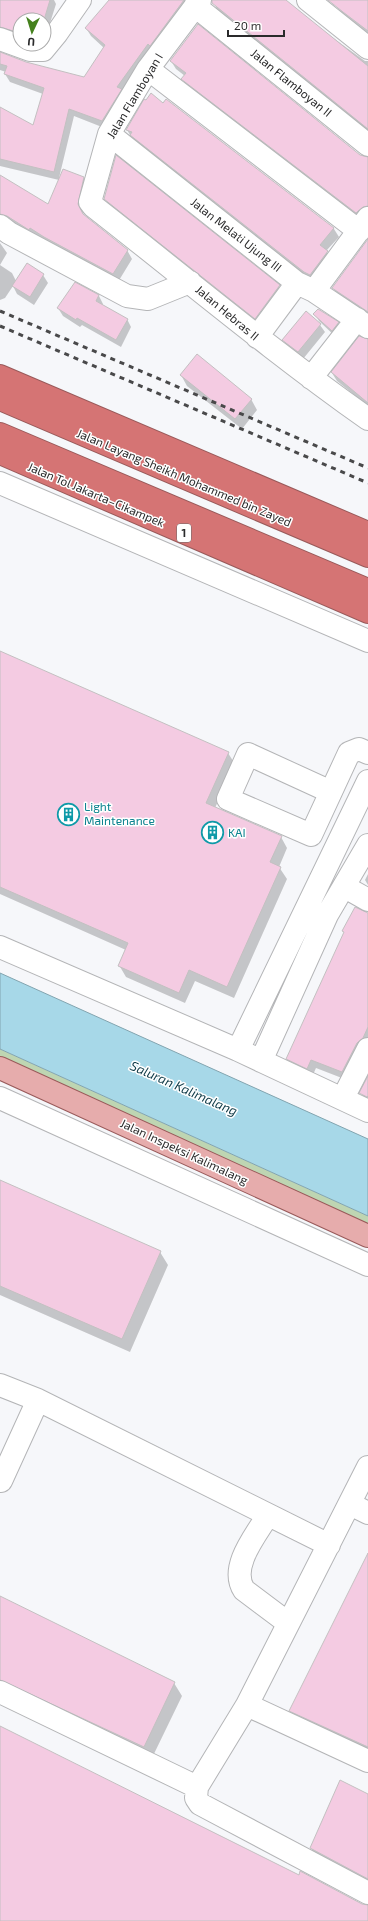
<svg xmlns="http://www.w3.org/2000/svg" width="368" height="1921" viewBox="0 0 368 1921" font-family="'Exo 2',sans-serif">
<style>
.green{fill:#bed5b2}
.water{fill:#a7d8e8;stroke:#82a4af}
.shadow{fill:#0003}
.building{fill:#f4cbe2;stroke:#c3c0c1}
.lines{fill:none;stroke-linecap:round;stroke-linejoin:round}
.minor-casing{stroke:#b4b5b7;stroke-width:24}
.major-casing{stroke:#995a5a;stroke-width:24}
.highway-casing{stroke:#995a5a;stroke-width:24}
.minor{stroke:#fff;stroke-width:22}
.major{stroke:#e6acac;stroke-width:22}
.highway{stroke:#d57474;stroke-width:22}
.rail{stroke:#49494a;stroke-width:3;stroke-dasharray:5 5;stroke-linecap:butt}
.labels{text-anchor:middle;stroke-width:3;stroke-linejoin:round;paint-order:stroke}
.shield{fill:#fff;stroke:#6a6a6b;stroke-width:1}
.shield-label{font-size:11px;font-weight:bold;fill:#2a2a2b}
.street-label{font-size:12px;fill:#2a2a2b;stroke:#fff}
.culture-label{font-size:12px;fill:#0d838f;stroke:#fff;text-anchor:start}
.water-label{font-size:13px;font-style:italic;fill:#0e3a47;stroke:#fff}
</style>
<rect width="100%" height="100%" fill="#f6f7fa"/>
<path class="green" d="M0,1049L368,1216V1236L0,1068Z"/>
<path class="water" d="M0,973L368,1139V1216L0,1049Z"/>
<path class="shadow" d="M0,0H54L56,4L44,42V20H20V39L0,36Z
M111,0H195L107,129L74,116L59,178H83L88,186L82,208L83,215L127,250L132,259L118,282L0,223V176L49,206L59,180L0,166V109L34,127L43,94L10,82L5,74L6,72L0,70V53L25,63L84,78L104,48L91,36L86,28Z
M213,0H287L286,1L322,30L365,61H368V132L218,12Z
M343,0H368V36L343,15L338,7Z
M171,61L360,156L368,158V215L361,221L187,87L183,79L185,76L176,69Z
M166,100L334,229L339,237L326,251L332,261L315,283L136,143L132,138L127,130Z
M105,199L279,286L283,293L260,325L109,206Z
M368,241V316L338,296L333,288Z
M0,243L7,253L0,265L12,273L16,281L43,275L48,283L34,305L17,294L13,286L5,298L0,300Z
M75,284L99,296L103,304L102,306L127,319L131,327L121,347L82,325L80,327L63,316L58,308Z
M315,314L338,323L342,331L337,338L319,321Z
M320,325L325,332L303,359L288,347L283,340Z
M368,340V406L337,381L332,373Z
M181,375L251,399L257,410L242,429L187,386Z
M0,652L228,753L235,764L215,808L281,837L287,848L279,867L287,879L234,998L195,981L185,1003L126,977L119,965L126,950L0,894Z
M368,874V885L365,880Z
M368,915V1046L347,1080L316,1068L312,1077L292,1067L287,1059L345,933L344,931Z
M368,1079V1103L361,1093Z
M0,1181L160,1252L168,1265L130,1352L0,1295Z
M368,1555V1756L298,1724L290,1711Z
M0,1597L174,1683L182,1696L151,1760L0,1692Z
M368,1795V1887L319,1862L311,1848Z"/>
<path class="building" d="M0,0H50L44,20H20V33L0,27Z
M109,0H184L150,46L148,44L117,87L122,89L102,121L69,109L54,172L0,159V107L33,125L44,88L4,74L7,66L0,64V52L26,62L84,77L105,45L85,28Z
M212,0H286L368,66V129L212,3Z
M328,0H368V31L343,12Z
M198,24L360,155L368,157V206L363,207L356,213L181,79L186,73L170,61Z
M151,93L163,103L166,99L334,228L320,245L328,251L310,275L304,272L130,135L132,132L126,130L144,99L146,100Z
M116,155L280,285L255,319L104,199Z
M63,169L84,177L78,204L83,214L128,250L113,274L44,237L30,228L29,230L7,216L0,214V175L48,204Z
M368,239V312L332,288Z
M27,263L44,274L30,297L12,286Z
M75,282L99,295L96,301L128,319L116,340L77,318L76,320L57,308Z
M318,309L339,322L332,331L313,314Z
M306,311L321,324L298,352L282,340Z
M359,336L368,339V403L331,372Z
M197,354L252,399L235,419L180,375Z
M0,651L229,752L206,803L282,836L270,862L281,867L227,987L189,970L179,993L118,966L128,943L0,887Z
M355,907L368,913V1027L363,1038L357,1043L342,1072L311,1060L307,1069L286,1059L344,932L342,931Z
M368,1076V1096L367,1097L359,1093Z
M0,1180L161,1251L122,1339L0,1286Z
M368,1553V1747L289,1711Z
M0,1596L175,1682L144,1747L0,1680Z
M0,1726L299,1875L300,1871L362,1904L368,1905V1921H0Z
M340,1780L368,1794V1879L310,1848Z"/>
<g class="lines">
<defs>
<path id="minor" d="M200,0L148,69L109,134L90,202L93,206C184,277 273,352 368,419
M308,0L368,48
M195,6L368,145
M0,39L30,50H43L57,33L80,0
M148,69L359,231
M109,134L297,283L314,291L368,327
M0,226L9,233L127,296L148,299L190,282
M314,291L368,218
M257,337L297,283
M311,378L357,319
M0,483L368,641
M331,792L248,754L228,799L311,835L349,753L359,749L368,753
M345,887L368,900
M0,947L238,1050L368,1111
M238,1050L368,781
M261,1061L327,915L368,845
M0,1098L368,1265
M343,1098L368,1049
M0,1385L38,1400L329,1545
M368,1467L247,1705L197,1787L196,1798L200,1804L368,1893
M1,1481L38,1400
M350,1504L368,1513
M268,1515C256,1535 229,1567 244,1590L288,1623
M0,1692L197,1787
M247,1705L368,1761"/>
<path id="major" d="M0,1068L368,1236"/>
<path id="highway" d="M0,376L368,533
M0,399L368,556
M0,434L368,590
M0,453L368,612"/>
</defs>
<use href="#minor" class="minor-casing"/>
<use href="#major" class="major-casing"/>
<use href="#highway" class="highway-casing"/>
<use href="#minor" class="minor"/>
<use href="#major" class="major"/>
<use href="#highway" class="highway"/>
<path class="rail" d="M0,311L368,468
M0,326L368,483"/>
</g>
<defs>
<symbol id="building-ring" viewBox="-11 -11 22 22"><circle r="9.5" fill="#fff" stroke="#0f9aa8" stroke-width="1.5"/><path d="M-4-6H4V6H1V3H-1V6H-4ZM-2.5-4.3h1.7v1.8h-1.7ZM.8-4.3h1.7v1.8H.8ZM-2.5-1h1.7V.8h-1.7ZM.8-1h1.7V.8H.8Z" fill="#0f9aa8"/></symbol>
</defs>
<g fill-rule="evenodd">
<use href="#building-ring" x="56" y="802" width="25" height="25"/>
<use href="#building-ring" x="200" y="820" width="25" height="25"/>
</g>
<g class="labels">
<rect class="shield" x="177" y="524" width="14" height="18" rx="3"/>
<g class="shield-label">
<text x="184" y="537">1</text>
</g>
<g class="street-label">
<text transform="translate(291 83) rotate(39)" y="4">Jalan Flamboyan II</text>
<text transform="translate(135 96) rotate(-59)" y="4">Jalan Flamboyan I</text>
<text transform="translate(236 235) rotate(38)" y="4">Jalan Melati Ujung III</text>
<text transform="translate(227 313) rotate(40)" y="4">Jalan Hebras II</text>
<text transform="translate(184 478) rotate(23)" y="4">Jalan Layang Sheikh Mohammed bin Zayed</text>
<text transform="translate(96 495) rotate(23)" y="4">Jalan Tol Jakarta–Cikampek</text>
<text transform="translate(184 1152) rotate(25)" y="4">Jalan Inspeksi Kalimalang</text>
</g>
<g class="culture-label">
<text x="84" y="811">Light<tspan x="84" dy="14">Maintenance</tspan></text>
<text x="228" y="837">KAI</text>
</g>
<g class="water-label">
<text transform="translate(184 1088) rotate(24)" y="5">Saluran Kalimalang</text>
</g>
</g>
<g transform="translate(32 32) rotate(184)"><circle r="19" fill="#ffffff" stroke="#aaaaaa"/>
<path d="M0-3L7 15L0 10L-7 15Z" fill="#45811d"/>
<text y="-6" font-size="11" font-weight="bold" text-anchor="middle" fill="#2a2a2b">U</text>
</g>
<path d="M228 30v6h56v-6" fill="none" stroke="#2a2a2b" stroke-width="2"/>
<text x="234" y="30" font-size="12" fill="#2a2a2b" stroke="#ffffff" stroke-width="3" paint-order="stroke">20 m</text>
</svg>
